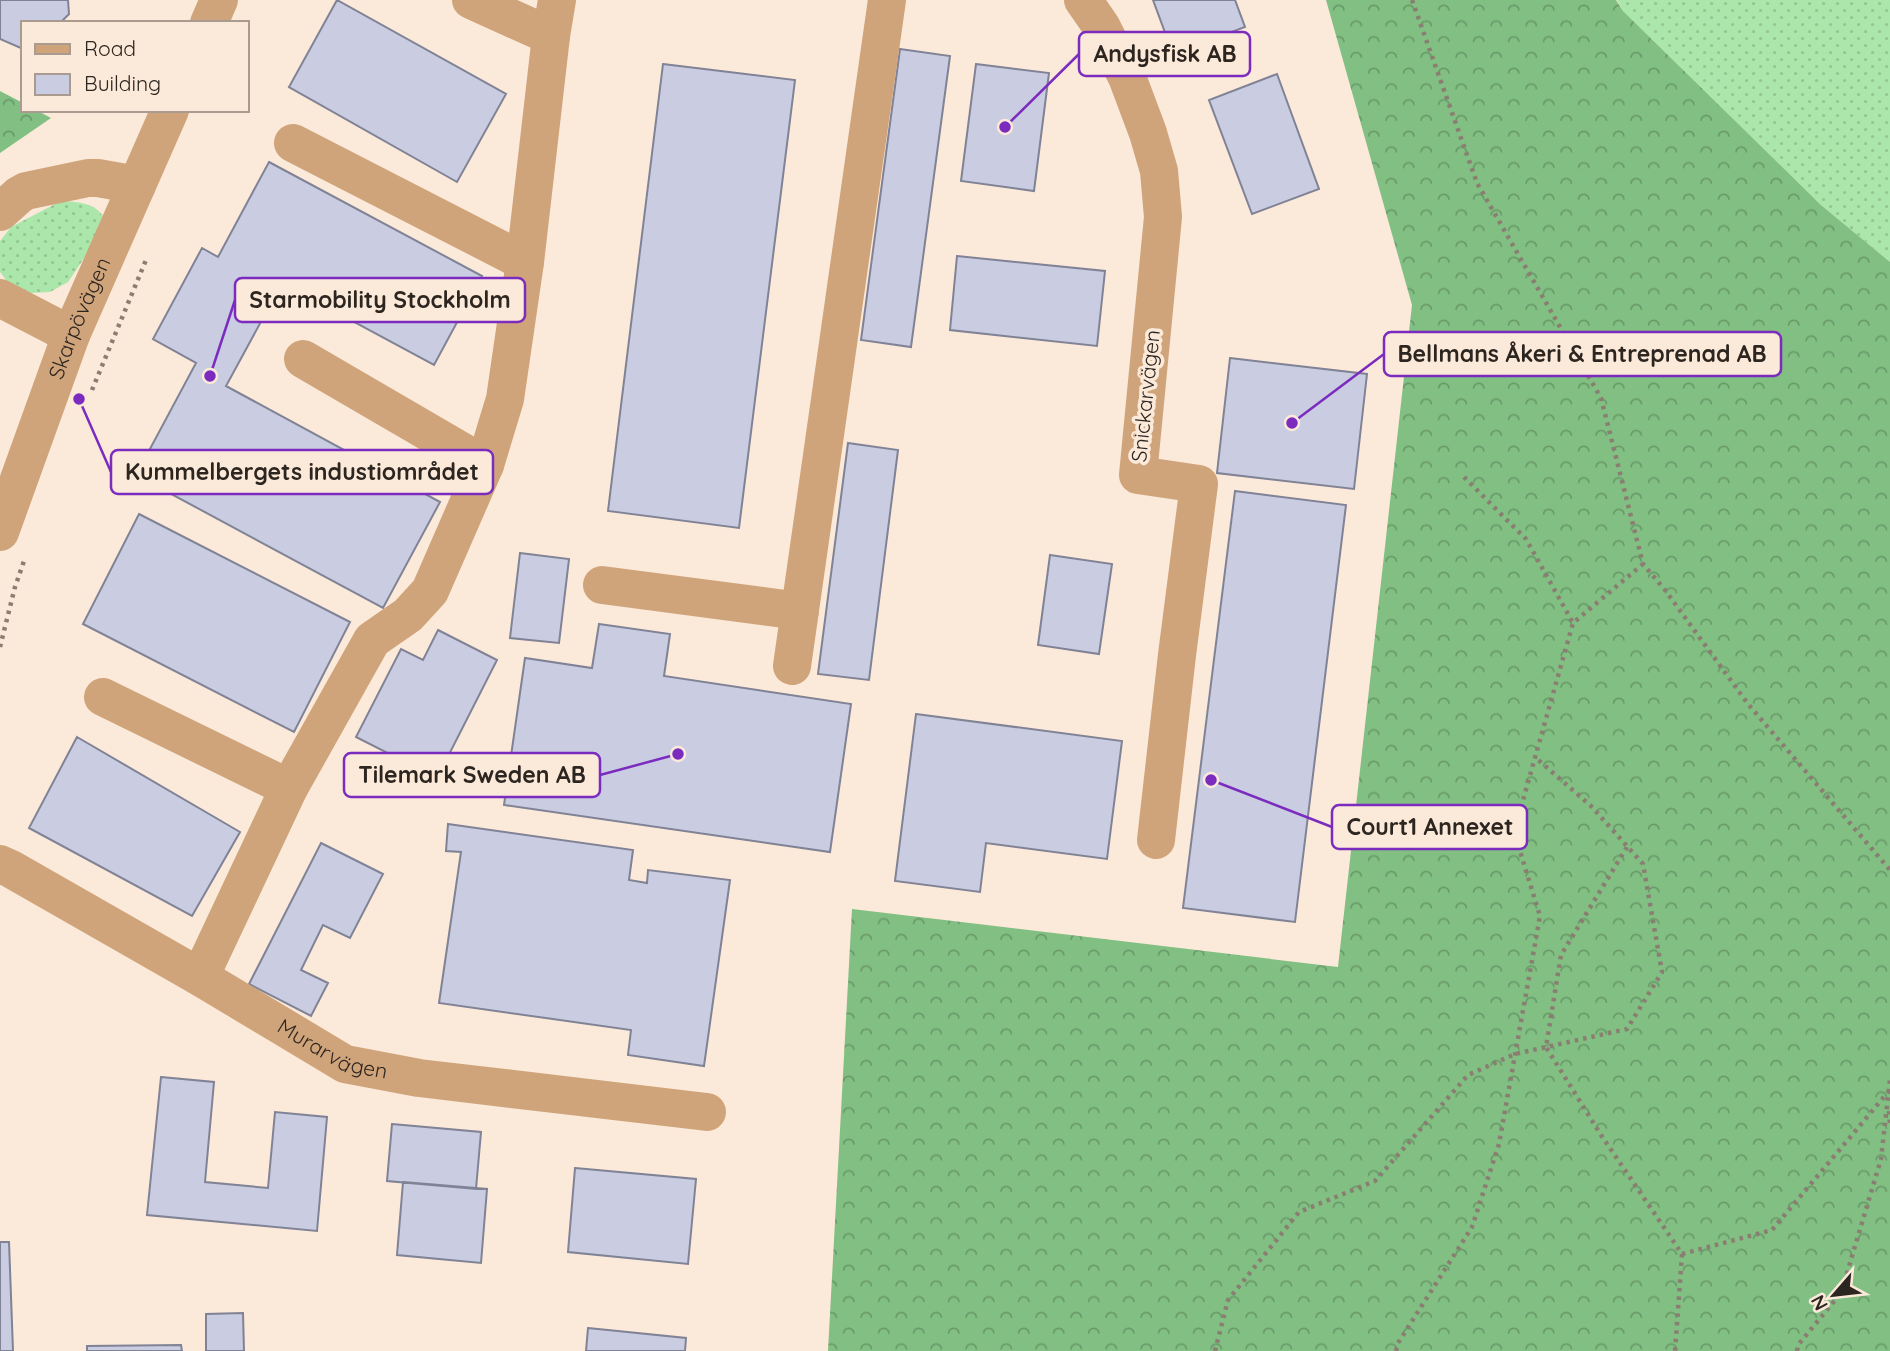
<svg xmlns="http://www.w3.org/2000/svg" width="1890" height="1351" viewBox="0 0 1890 1351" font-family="Quicksand,sans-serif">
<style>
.grass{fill:url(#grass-dots)}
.forest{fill:url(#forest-crowns)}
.building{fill:#cacce1;stroke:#808295;stroke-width:2}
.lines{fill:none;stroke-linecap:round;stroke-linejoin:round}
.path{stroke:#8a7e73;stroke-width:4.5;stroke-dasharray:3.5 5;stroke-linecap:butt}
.minor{stroke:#d0a47b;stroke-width:38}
.labels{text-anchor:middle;stroke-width:7;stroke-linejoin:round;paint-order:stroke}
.street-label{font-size:21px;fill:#2d2620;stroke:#fbe9d9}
.leader{fill:none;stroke:#7b2cbf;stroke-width:2.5}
.callout-dot{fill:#7b2cbf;stroke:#fbe9d9;stroke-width:2.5}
.callout{fill:#fbe9d9;stroke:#7b2cbf;stroke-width:2.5}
.callout-label{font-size:23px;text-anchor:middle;font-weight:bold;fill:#2d2620}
</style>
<defs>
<pattern id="grass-dots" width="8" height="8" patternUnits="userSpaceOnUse" patternTransform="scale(1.75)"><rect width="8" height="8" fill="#abe7ab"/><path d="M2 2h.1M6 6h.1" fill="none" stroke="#93c693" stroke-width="1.8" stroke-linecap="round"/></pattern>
<pattern id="forest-crowns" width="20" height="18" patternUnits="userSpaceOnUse" patternTransform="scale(1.75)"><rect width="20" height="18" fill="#81bf82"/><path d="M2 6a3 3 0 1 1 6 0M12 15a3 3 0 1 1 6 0" fill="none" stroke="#6a9b6a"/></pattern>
</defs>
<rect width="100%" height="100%" fill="#fbe9d9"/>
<path class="grass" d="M1617,0H1890V262L1821,205L1623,11Z
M61,201C76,202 94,202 103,216L91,248L68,282L50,292L31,293L11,287L0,272V241L11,227Z"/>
<path class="forest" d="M1326,0H1616L1623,11L1821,205L1890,262V1351H828L852,909L1338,967L1412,305Z
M0,91L23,103V110H36L51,118L0,153Z"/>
<path class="building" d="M0,0H68L69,14L60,23H23V49L0,39Z
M337,0L506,94L457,182L289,87Z
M1153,0H1235L1245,27L1173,54Z
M900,49L950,56L911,347L861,340Z
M663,64L795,80L739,528L608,511Z
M976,64L1049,73L1034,191L961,181Z
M1277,74L1319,189L1252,214L1209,100Z
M269,162L482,276L434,365L282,283L226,386L440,502L383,608L136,475L196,363L153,339L202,248L218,257Z
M957,256L1105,271L1097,346L950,330Z
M1230,358L1367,374L1354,489L1217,473Z
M848,443L898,450L869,680L818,674Z
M1235,491L1346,505L1295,922L1183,908Z
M139,514L350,622L294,732L83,624Z
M520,553L569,559L559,643L510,638Z
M1050,555L1112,564L1099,654L1038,645Z
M599,624L670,634L664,676L851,704L830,852L504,805L525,658L592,668Z
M438,630L497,660L437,778L356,737L401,649L423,660Z
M916,714L1122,741L1107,859L986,843L980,892L895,881Z
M77,737L240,832L192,916L29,828Z
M448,824L633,850L629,880L647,883L648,870L730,880L704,1066L628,1055L631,1030L439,1003L461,852L446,851Z
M321,843L383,874L350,938L323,925L301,970L328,983L311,1016L249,984Z
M161,1077L214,1082L205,1182L268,1188L275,1112L327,1117L317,1231L147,1215Z
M392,1124L481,1132L476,1189L387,1181Z
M575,1168L696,1179L688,1264L568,1252Z
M403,1182L487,1189L481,1263L397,1255Z
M0,1242H9L13,1351H0Z
M243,1313L244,1351H206V1314Z
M588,1328L686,1338L685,1351H586Z
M181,1345L182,1351H87V1346Z"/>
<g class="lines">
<path class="path" d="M1412,0L1477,183L1601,398L1643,564L1665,590L1748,704L1890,870
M92,390L146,260
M1464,477L1526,539L1573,623
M0,647L15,587L25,558
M1627,847L1561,955L1546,1047L1601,1135L1682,1254L1675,1351
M1889,1111L1890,1125
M1682,1254L1772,1230L1889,1091
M1215,1351L1228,1300L1299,1212L1375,1181L1468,1075L1515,1054L1627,1029L1662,972L1643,864L1591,806L1536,758
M1396,1351L1398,1343L1472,1227L1499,1144L1540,916L1514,832L1573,623L1643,564
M1797,1351L1798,1345L1841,1293L1881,1159L1890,1079"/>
<g class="minor">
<path d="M471,0L551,36L557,0"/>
<path d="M1083,0L1101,26L1127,77L1148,133L1159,171L1163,217L1138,475L1199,484L1177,655L1156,840"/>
<path d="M209,23L219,0"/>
<path d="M293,143L525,262"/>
<path d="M0,212L19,195L26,191L88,178H98L137,185"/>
<path d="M0,298L71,335"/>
<path d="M303,359L485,465"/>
<path id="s1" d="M0,532L71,335L170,110"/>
<path d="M602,585L800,611"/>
<path d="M792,666L887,0"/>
<path d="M103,697L289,788"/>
<path id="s2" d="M0,864L11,869L200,977L345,1064L419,1078L707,1112"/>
<path d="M200,977L289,788L372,640L408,615L430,591L485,465L505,399L525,262L551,36"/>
</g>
</g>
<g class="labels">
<g class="street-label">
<text dy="7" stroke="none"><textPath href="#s1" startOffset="228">Skarpövägen</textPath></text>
<text transform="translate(1146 396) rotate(-84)" y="7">Snickarvägen</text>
<text dy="7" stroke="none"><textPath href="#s2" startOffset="382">Murarvägen</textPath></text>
</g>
</g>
<path class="leader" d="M1005 127L1079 54M210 376L235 300M1292 423L1384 354M79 399L111 472M678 754L600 775M1211 780L1332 827"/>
<g class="callout-dot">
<circle cx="1005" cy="127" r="7"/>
<circle cx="210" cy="376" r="7"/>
<circle cx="1292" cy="423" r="7"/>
<circle cx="79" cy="399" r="7"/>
<circle cx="678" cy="754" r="7"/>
<circle cx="1211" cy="780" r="7"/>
</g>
<g class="callout">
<rect x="1079" y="32" width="171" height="44" rx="7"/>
<rect x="235" y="278" width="290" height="44" rx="7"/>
<rect x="1384" y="332" width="397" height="44" rx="7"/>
<rect x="111" y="450" width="382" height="44" rx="7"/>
<rect x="344" y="753" width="256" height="44" rx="7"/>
<rect x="1332" y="805" width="195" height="44" rx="7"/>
</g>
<g class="callout-label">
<text x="1165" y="62">Andysfisk AB</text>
<text x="380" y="308">Starmobility Stockholm</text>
<text x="1582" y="362">Bellmans Åkeri &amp; Entreprenad AB</text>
<text x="302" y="480">Kummelbergets industiområdet</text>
<text x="472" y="783">Tilemark Sweden AB</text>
<text x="1430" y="835">Court1 Annexet</text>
</g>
<rect x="21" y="21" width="228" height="91" fill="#fbe9d9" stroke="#a99b8f" stroke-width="2"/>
<rect x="35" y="44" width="35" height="10" fill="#d0a47b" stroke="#a99b8f" stroke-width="2"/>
<text x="84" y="56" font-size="21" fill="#2d2620">Road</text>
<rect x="35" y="74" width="35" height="21" fill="#cacce1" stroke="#a99b8f" stroke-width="2"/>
<text x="84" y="91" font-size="21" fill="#2d2620">Building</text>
<g transform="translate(1834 1295) rotate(242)" stroke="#fbe9d9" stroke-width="5" paint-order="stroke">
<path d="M0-5L12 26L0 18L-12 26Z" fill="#2d2620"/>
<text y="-10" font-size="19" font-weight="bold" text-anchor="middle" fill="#2d2620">N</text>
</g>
</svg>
